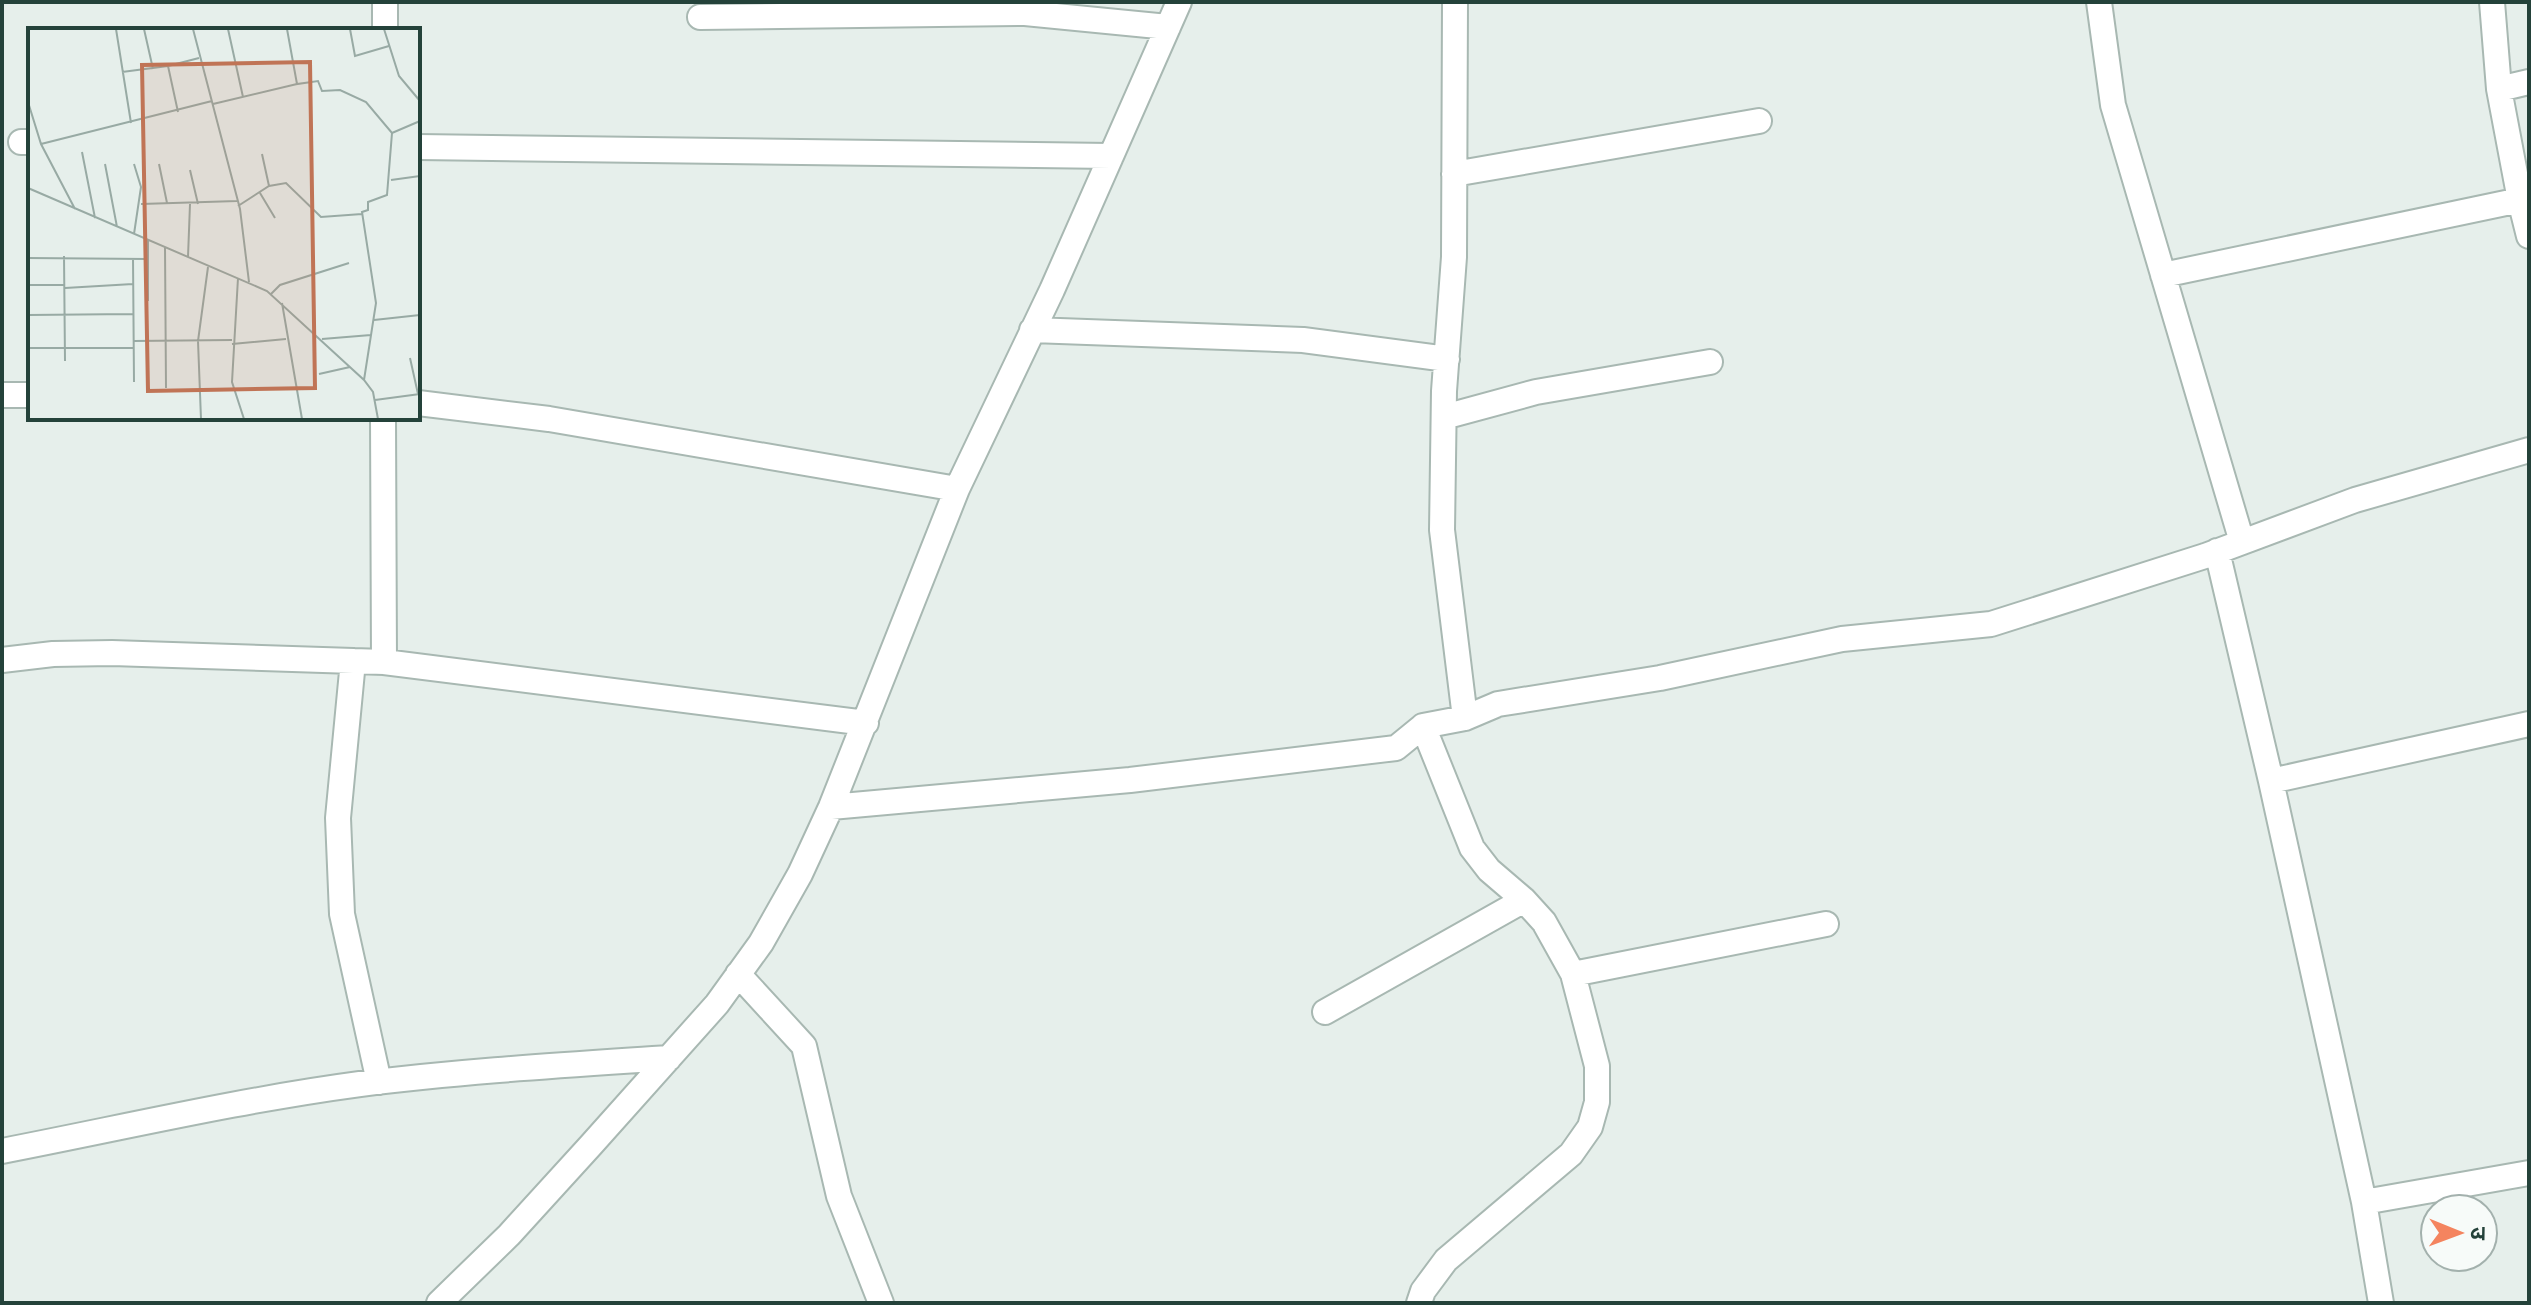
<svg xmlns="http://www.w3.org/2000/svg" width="2531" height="1305" viewBox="0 0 2531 1305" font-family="Raleway,'Noto Sans Devanagari',sans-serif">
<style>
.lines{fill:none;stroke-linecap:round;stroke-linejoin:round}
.minor-casing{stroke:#a8b8b2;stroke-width:28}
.minor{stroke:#fff;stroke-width:24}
.inset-road{fill:none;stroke:#98aaa4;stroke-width:2}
.view{fill:#c07456;fill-opacity:0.15;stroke:#c07456;stroke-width:4}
.inset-edge{fill:none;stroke:#24423a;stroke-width:4}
</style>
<rect width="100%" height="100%" fill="#e6efeb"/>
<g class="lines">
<defs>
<path id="minor" d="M1455,2L1454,257L1444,391L1442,530L1465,718
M2099,2L2113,105L2242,542
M2492,2L2499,89L2520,200
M700,17L1025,13L1168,27
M385,30V2
M2499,89L2529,82
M21,142H30
M418,147L1111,156
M1454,174L1759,121
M2163,275L2520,200L2529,236
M1032,330L1303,340L1447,359
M2,395H30
M418,403L549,419L957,489
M1444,417L1536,392L1710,362
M383,418L384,662
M2217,551L2271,781L2364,1202
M2,660L53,654L112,653L384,662L866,723
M353,661L338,818L342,914L379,1082
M2271,781L2529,724
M831,807L1130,780L1396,748L1423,726L1465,718L1498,704L1660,678L1842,639L1991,624L2205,556L2355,500L2529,450
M738,974L804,1046L839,1196L881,1303
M1573,974L1826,924
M1325,1012L1524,900
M2,1151C121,1128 240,1100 360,1084C463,1071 566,1065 669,1058
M439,1303L509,1235L591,1145L717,1004L761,943L800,874L831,807L957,489L1052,290L1179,2
M1419,1303L1423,1291L1446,1260L1571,1154L1590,1127L1597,1102V1066L1573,974L1544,922L1524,900L1489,870L1472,848L1423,726
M2381,1303L2364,1202L2529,1173"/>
</defs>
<use href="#minor" class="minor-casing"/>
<use href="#minor" class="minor"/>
</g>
<g transform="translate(28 28)">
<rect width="392" height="392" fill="#e6efeb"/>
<path class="inset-road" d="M88,1L103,95M116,1L125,41M165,1L212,181L221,254M200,1L215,69M259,1L269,56L290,53L294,63L312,62L338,74L364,105L392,93M322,1L327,28L361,18M356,1L371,48L392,73M94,44L140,38M0,74L13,116L47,181M185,76L269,56M150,84L140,38L171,30M13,116L184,73M54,124L67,190M234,126L241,158M77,136L89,199M131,136L139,175M162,142L170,176M363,152L392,148M0,160L239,263L336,352L345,364L350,391M232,165L247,190M113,176L209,173M210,178L241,158L258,155L293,189L334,186M106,206L113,159L106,136M137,219L138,360M36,228L37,333M160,229L162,176M0,230L119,231M105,230L106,354M210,250L204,354L216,391M0,257H37M37,260L105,256M243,266L252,257L321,235M120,273V212M254,275L274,391M0,287L105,286M346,292L392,287M294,311L343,307M106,313L204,312M204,316L258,311M0,320H106M382,330L390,366M291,346L322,339M336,352L348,275L334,184L340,182V174L359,167L364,105M347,372L392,366M173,391L170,313L180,239"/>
<path class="view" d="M282,34L287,360L120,363L114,37Z"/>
<rect width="392" height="392" class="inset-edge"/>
</g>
<rect width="2531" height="1305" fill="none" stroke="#24423a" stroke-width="8"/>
<g transform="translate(2459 1233) rotate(91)"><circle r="38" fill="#f7fbf9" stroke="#a3b1ad" stroke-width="2"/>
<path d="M0-6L14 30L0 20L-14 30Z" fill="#f4845f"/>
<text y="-12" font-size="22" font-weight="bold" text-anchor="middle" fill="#24423a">उ</text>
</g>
</svg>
